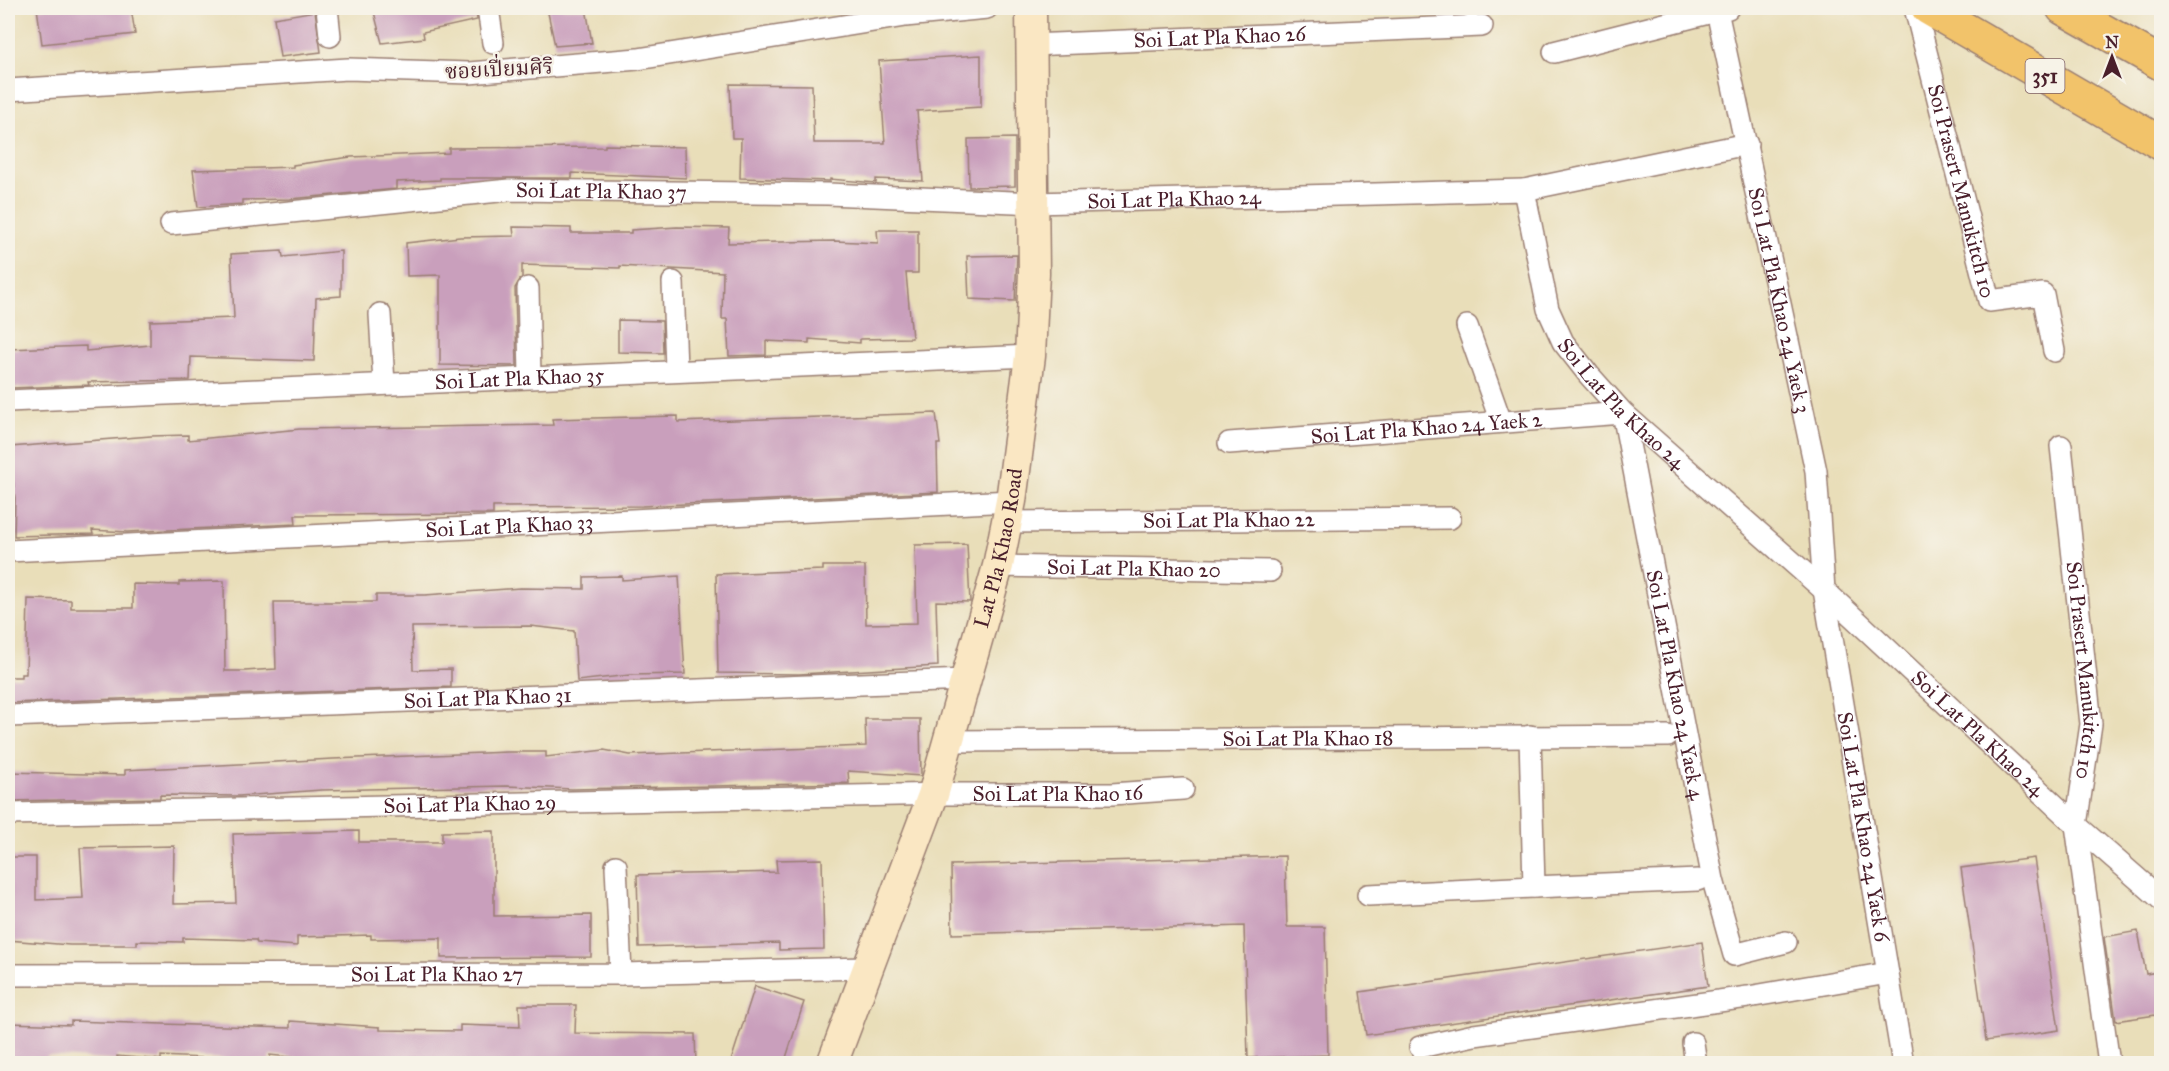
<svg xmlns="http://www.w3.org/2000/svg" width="2169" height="1071" viewBox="0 0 2169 1071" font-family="'IM FELL Great Primer','Noto Serif Thai',serif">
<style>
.building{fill:#c99fbc}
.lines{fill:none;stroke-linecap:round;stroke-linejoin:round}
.street-casing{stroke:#9a7e72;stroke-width:24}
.secondary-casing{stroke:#9a7e72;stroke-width:33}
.primary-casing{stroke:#9a7e72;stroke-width:36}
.street{stroke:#fff;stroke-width:21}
.secondary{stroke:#fae7c3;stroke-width:30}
.primary{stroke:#f2c36a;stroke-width:33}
.labels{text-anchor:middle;stroke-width:5;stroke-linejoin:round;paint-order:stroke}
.shield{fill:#f7f3e8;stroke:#7e5f64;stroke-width:1.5}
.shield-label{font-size:20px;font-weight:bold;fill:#4a1f2b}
.street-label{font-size:21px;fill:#4a1f2b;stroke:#f7f3e8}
</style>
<rect width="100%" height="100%" fill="#f7f3e8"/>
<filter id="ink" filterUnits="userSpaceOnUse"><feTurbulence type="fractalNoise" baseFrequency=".0167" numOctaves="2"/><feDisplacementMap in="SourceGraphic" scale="12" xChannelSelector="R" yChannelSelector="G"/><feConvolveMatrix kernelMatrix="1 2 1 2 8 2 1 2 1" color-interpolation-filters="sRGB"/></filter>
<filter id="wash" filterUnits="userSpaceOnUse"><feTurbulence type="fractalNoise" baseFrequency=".008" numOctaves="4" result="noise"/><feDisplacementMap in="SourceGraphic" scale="24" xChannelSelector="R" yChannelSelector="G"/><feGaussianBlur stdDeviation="1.35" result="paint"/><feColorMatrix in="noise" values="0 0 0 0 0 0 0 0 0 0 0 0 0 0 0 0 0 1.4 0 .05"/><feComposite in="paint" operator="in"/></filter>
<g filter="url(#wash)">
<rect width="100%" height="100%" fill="#e9deb9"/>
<g id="blocks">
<path class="building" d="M37,8H131L135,34L42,44Z
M373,8H476L477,20L423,32L424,38L382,43Z
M547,8H586L592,43L555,46Z
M315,11L321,52L280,57L274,18Z
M981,55V107L917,111L923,181L876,179V183L830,179V181L740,178L741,138H732L730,84L812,85L814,143H885L879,61Z
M1015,138V186L969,187L968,139Z
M605,145L685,147L686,178L572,173V178H440V180L396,182V189L290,199L242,200V204L198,207L193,170L293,167V165L351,157L449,153V148L605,147Z
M513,227L571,228V233H631V230L677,227L729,228L728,243L835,241L878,243L877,230H918V273H906L912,338L860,339V343L809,339V343L766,341V355L729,356L727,319H722L723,272L620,266V268L522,265V277L515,288L517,366L440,365V275L407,276L406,243L460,237L514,236Z
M282,251L283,257L341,251V296L316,298L314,361L191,357L190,380L88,382L89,385L11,388L9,349L86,346V351L150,345V321L234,318L231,254Z
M1017,255L1015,301L969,299L967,256Z
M618,320L662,321L663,353L618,352Z
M936,413L940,444H937L938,492L642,506L493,507V514L295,515L296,524L127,532L92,530L93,534L14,536L15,499L10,447L151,436L188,435V440L300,429L553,425L552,419L678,416V422Z
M967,544L970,602L936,601L938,666L799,674L718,673L716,574L823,570V566H865L866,624L917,623L915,545Z
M622,576V580L679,576L685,674L630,675L577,681L574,631L530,626L412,627L413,670L451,669V687L8,703V677H21V674H26L28,599L71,600V608H133V584L179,585V582L224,581L225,671H245L276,669L274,602H376V595H425L520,588L584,589V577Z
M865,719H920L921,776L848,771L849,783L572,789L507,786L321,790L239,796L160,795V798L8,801V772L125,775V770L333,759L508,752H546V757L604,750L630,755L866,746Z
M359,831V842H442V832L494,831V916L591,915V957L441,958V938L371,939V935L297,937V946L257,943L256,940L183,938V942L137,941V945H70L8,940V857H36V900L83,898L80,848L174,846L173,904L236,903L233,834Z
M1285,856L1287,927H1325L1328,1055L1248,1058L1244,926L952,934L951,865Z
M2034,858L2059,1030L1986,1041L1961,868Z
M822,859L824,949L779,950V943L639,947L637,875L777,872L776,860Z
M2138,931L2146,974L2162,971V1014L2116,1021L2104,937Z
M1702,942L1708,986L1366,1035L1360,992Z
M755,986L804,1002L784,1064H730Z
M519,1005H576L575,1033L695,1034L696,1064H355L270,1055V1061L161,1056V1060L117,1056V1061L47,1056V1059H8L9,1023L71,1025V1021L290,1028V1021L380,1027V1030L460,1031V1025L520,1027Z"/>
</g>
</g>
<g filter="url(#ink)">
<use href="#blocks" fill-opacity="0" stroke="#9a7e72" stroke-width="1.5"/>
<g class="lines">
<defs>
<g id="street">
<path d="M327,8L330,36"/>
<path d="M488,8L493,43"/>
<path id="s1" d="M1915,8L1989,301L2043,294L2054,351"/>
<path id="s2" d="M1717,11L1816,471L1824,590L1903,1064"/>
<path id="s3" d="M1030,45L1482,26"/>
<path d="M1554,52L1728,8"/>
<path d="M8,90L348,69L469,73L638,59L905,16L987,8"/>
<path d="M1524,190L1747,144"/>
<path id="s4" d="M171,224L509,190L828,194L1034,203L1524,190L1548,309L1563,342L1589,375L1623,413L1824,590L2076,825L2162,900"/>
<path d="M673,282L676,370"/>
<path d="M528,288L530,377"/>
<path d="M380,314L384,384"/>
<path d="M1467,326L1501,422"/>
<path id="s5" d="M8,401L1030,356"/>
<path id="s6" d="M1229,443L1623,413L1713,880L1734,955L1786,942"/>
<path id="s7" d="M2061,446L2091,724L2076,825L2109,1064"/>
<path id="s8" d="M1007,522L1450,518"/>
<path id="s9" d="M8,551L1011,501"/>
<path id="s10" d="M998,566L1270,571"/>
<path id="s11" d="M8,716L967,680"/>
<path id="s12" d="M950,741L1668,736"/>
<path id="s13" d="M8,814L946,794H1112L1183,789"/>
<path d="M616,866L621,974"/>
<path d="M1534,887L1698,880"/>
<path d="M1368,895L1534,887L1530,736"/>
<path id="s14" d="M8,975L621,974L866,968"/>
<path d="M1693,1043L1696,1064"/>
<path d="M1420,1047L1474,1035L1748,997L1888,973"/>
</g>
<g id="secondary">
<path id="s15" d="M832,1064L933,795L998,566L1011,501L1030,356L1034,273L1031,8"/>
</g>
<path id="primary" d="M1928,8L2162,144
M2063,8L2162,64"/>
</defs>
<use href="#street" class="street-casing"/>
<use href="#secondary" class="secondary-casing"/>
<use href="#primary" class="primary-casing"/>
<use href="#street" class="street"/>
<use href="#secondary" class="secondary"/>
<use href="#primary" class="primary"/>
</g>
</g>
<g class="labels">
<rect class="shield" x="2025.5" y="59" width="39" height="34" rx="4.5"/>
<g class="shield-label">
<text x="2045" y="83">351</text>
</g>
<g class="street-label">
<text dy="7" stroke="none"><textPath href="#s3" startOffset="190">Soi Lat Pla Khao 26</textPath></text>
<text transform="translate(499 69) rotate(-3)" y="7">ซอยเปี่ยมศิริ</text>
<text dy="7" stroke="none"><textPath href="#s1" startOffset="189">Soi Prasert Manukitch 10</textPath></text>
<text dy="7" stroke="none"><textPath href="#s4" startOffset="432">Soi Lat Pla Khao 37</textPath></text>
<text dy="7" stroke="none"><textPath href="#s4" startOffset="1005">Soi Lat Pla Khao 24</textPath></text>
<text dy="7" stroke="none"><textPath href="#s2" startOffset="296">Soi Lat Pla Khao 24 Yaek 3</textPath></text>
<text dy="7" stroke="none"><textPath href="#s5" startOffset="512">Soi Lat Pla Khao 35</textPath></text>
<text dy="7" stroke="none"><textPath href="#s4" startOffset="1598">Soi Lat Pla Khao 24</textPath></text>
<text dy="7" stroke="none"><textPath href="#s6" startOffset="198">Soi Lat Pla Khao 24 Yaek 2</textPath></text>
<text dy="7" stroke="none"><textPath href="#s8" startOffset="222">Soi Lat Pla Khao 22</textPath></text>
<text dy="7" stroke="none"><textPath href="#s9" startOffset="502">Soi Lat Pla Khao 33</textPath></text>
<text dy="7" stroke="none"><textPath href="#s15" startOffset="543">Lat Pla Khao Road</textPath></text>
<text dy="7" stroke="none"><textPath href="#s10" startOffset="136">Soi Lat Pla Khao 20</textPath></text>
<text dy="7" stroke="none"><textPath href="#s7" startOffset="226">Soi Prasert Manukitch 10</textPath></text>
<text dy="7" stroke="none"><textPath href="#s6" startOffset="672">Soi Lat Pla Khao 24 Yaek 4</textPath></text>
<text dy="7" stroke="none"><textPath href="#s11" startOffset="480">Soi Lat Pla Khao 31</textPath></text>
<text dy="7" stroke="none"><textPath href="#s4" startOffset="2084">Soi Lat Pla Khao 24</textPath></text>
<text dy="7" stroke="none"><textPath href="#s12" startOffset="358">Soi Lat Pla Khao 18</textPath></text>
<text dy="7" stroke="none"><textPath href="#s13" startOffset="1050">Soi Lat Pla Khao 16</textPath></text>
<text dy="7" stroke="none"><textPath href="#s13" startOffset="462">Soi Lat Pla Khao 29</textPath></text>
<text dy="7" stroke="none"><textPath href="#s2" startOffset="830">Soi Lat Pla Khao 24 Yaek 6</textPath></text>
<text dy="7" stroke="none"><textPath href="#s14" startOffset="429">Soi Lat Pla Khao 27</textPath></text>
</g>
</g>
<rect width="2169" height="1071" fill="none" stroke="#f7f3e8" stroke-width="30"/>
<g transform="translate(2112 57)" stroke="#f7f3e8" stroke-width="4.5" paint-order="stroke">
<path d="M0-4.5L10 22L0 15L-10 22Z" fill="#4a1f2b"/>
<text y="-9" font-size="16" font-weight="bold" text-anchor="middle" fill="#4a1f2b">N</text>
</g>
</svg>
